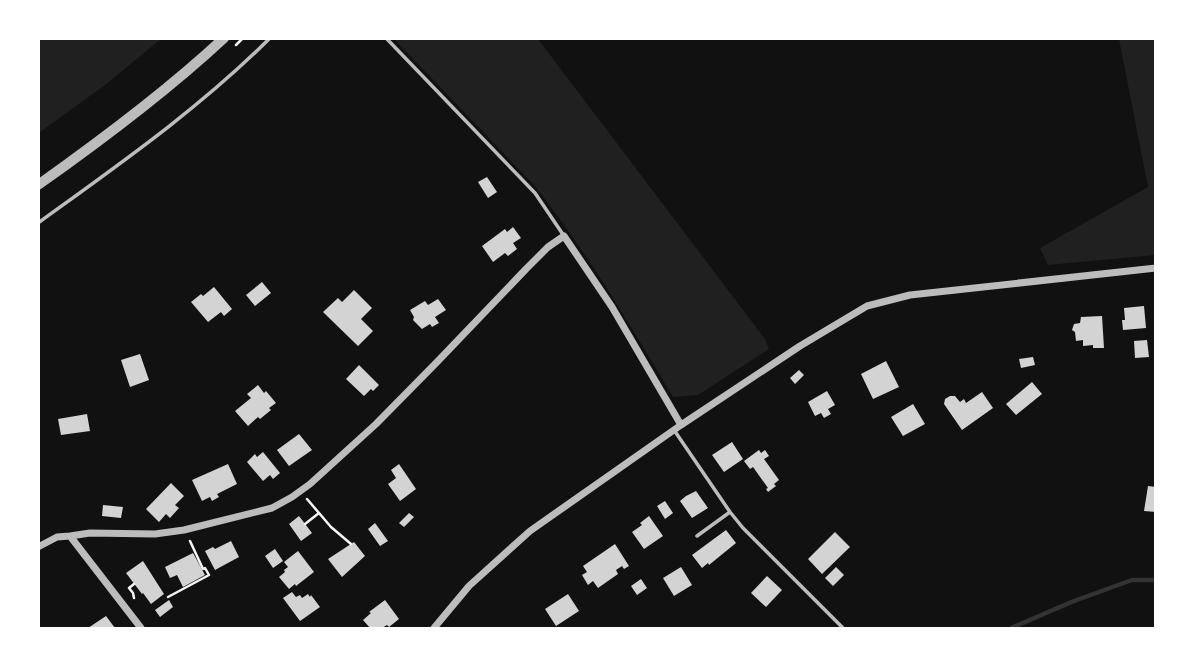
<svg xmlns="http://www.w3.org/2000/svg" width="1194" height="667" viewBox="0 0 1194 667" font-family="'Roboto Serif',serif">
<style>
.green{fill:#202020}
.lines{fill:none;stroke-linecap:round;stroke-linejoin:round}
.stream{stroke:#333;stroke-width:4.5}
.building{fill:#d3d3d3}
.path{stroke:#f5f5f5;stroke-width:2.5}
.service{stroke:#bcbcbc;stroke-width:3.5}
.minor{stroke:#bcbcbc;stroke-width:7}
.tertiary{stroke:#bcbcbc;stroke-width:10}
</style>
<rect width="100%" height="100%" fill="#111"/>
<path class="green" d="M39,38H161V39L105,85L39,133Z
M394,39H538L765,339L769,349L698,395L673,397C630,325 587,252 534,185Z
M1119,39H1155V255L1048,265L1040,248L1148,187Z"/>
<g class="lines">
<path class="stream" d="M1011,628L1074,601L1132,580H1156"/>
</g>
<path class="building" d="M487,177L497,192L488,198L478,182Z
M513,227L521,238L513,243L517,249L508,256L505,253L493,262L482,246L505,229L507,232Z
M262,282L271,293L255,306L246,295Z
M214,287L232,309L224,316L221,312L208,322L191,302L201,294L203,296Z
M354,290L372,308L361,319L373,331L358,346L323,312L338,298L342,302Z
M438,299L446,310L435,317L439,323L432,327L430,324L422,329L413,320L414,317L410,310L425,301L428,305Z
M1144,306L1146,328L1123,330L1122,320H1125L1124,308Z
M1102,316L1104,348H1093V345L1083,346V340L1076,341L1075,332L1072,330L1074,324L1080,323L1081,317Z
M1147,340L1149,357L1135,358L1134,341Z
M140,354L149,380L130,387L121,360Z
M1033,357L1035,365L1021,368L1019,359Z
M886,361L899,387L873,399L861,374Z
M359,365L379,385L373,391L371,389L364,396L346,379Z
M799,370L804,375L795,384L790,378Z
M1032,382L1042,394L1016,415L1006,404Z
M258,385L264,393L266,391L276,403L269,408L271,410L260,419L258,417L248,426L235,411L251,398L247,394Z
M827,391L835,405L828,409L831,414L824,418L821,413L815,416L808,402Z
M982,392L993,408L962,430L944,404L945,399L950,396H955L960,402L964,399L966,403Z
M913,404L925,424L903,436L891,417Z
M87,414L90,431L61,435L58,419Z
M299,434L312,450L289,466L277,450Z
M732,442L743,459L724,472L712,455Z
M759,450L761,453L765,450L769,456L764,459L779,480L774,484L776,486L768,492L766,489L768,488L753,467L750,469L744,461Z
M263,452L280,473L273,479L270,475L263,481L247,462L255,454L257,457Z
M228,464L237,484L217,494L219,497L212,501L210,497L202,501L192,480Z
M399,464L416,489L400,501L388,484L396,478L391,470Z
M171,483L184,496L175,505L179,508L170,518L166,514L159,522L146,509Z
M1148,486L1156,487V512L1144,511Z
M696,491L708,508L692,518L680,501L686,496Z
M665,501L673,513L665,519L657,506Z
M103,505L123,507L121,518L102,516Z
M409,513L414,517L404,527L399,523Z
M299,516L312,533L301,541L289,524Z
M649,516L663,536L644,549L632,532L642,525L640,523Z
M375,523L388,541L380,546L368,529Z
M726,530L736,543L709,565L708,563L702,568L692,555Z
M835,532L850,547L822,574L808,559Z
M231,541L239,557L215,570L205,551L213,547L215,549Z
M354,542L365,556L342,577L328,559Z
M615,544L629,566L624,569L622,566L616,570L618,574L598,588L593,581L588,585L582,575L587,572L583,566Z
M275,549L283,561L273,568L265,556Z
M298,551L314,572L296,586L295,584L289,589L279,577L285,572L284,570L288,567L284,562Z
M193,553L205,575L183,587L177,575L170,578L165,567Z
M143,561L164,594L151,604L143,593L142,594L126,573Z
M681,567L692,585L674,596L663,578Z
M836,567L844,575L833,586L825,578Z
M767,576L782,590L766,607L751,593Z
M641,579L647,588L637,595L631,586Z
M292,592L296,597L300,595L302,598L308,594L310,597L311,595L320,607L300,621L283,598Z
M568,594L579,611L556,626L545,609Z
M169,600L173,607L160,617L155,610Z
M385,600L399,619L389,627L387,625L382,628H370L363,620L371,613L369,612Z
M106,616L115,628H88Z"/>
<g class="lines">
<path class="path" d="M236,45L243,38
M307,499L331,527L351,544
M305,524L319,513
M168,597L209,575L205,568L203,569L190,541
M134,598L133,593L129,588L134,584"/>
<path class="service" d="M386,38L535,193L564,236
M38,223C118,165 200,108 270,38
M674,430L730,512L743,528L843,628
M697,536L730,512"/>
<path class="minor" d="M38,547L57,537L70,536
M141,628L70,536L90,533L155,534L184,530L272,508L292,497L310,484L376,424L438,361L526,269L548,247L564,236L612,307L681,425
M434,628L469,586L530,531L681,425L800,346L867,306L910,295L1156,268"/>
<path class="tertiary" d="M38,185C103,139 166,92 224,38"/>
</g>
<rect width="1194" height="667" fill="none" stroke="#ffffff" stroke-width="80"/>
</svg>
